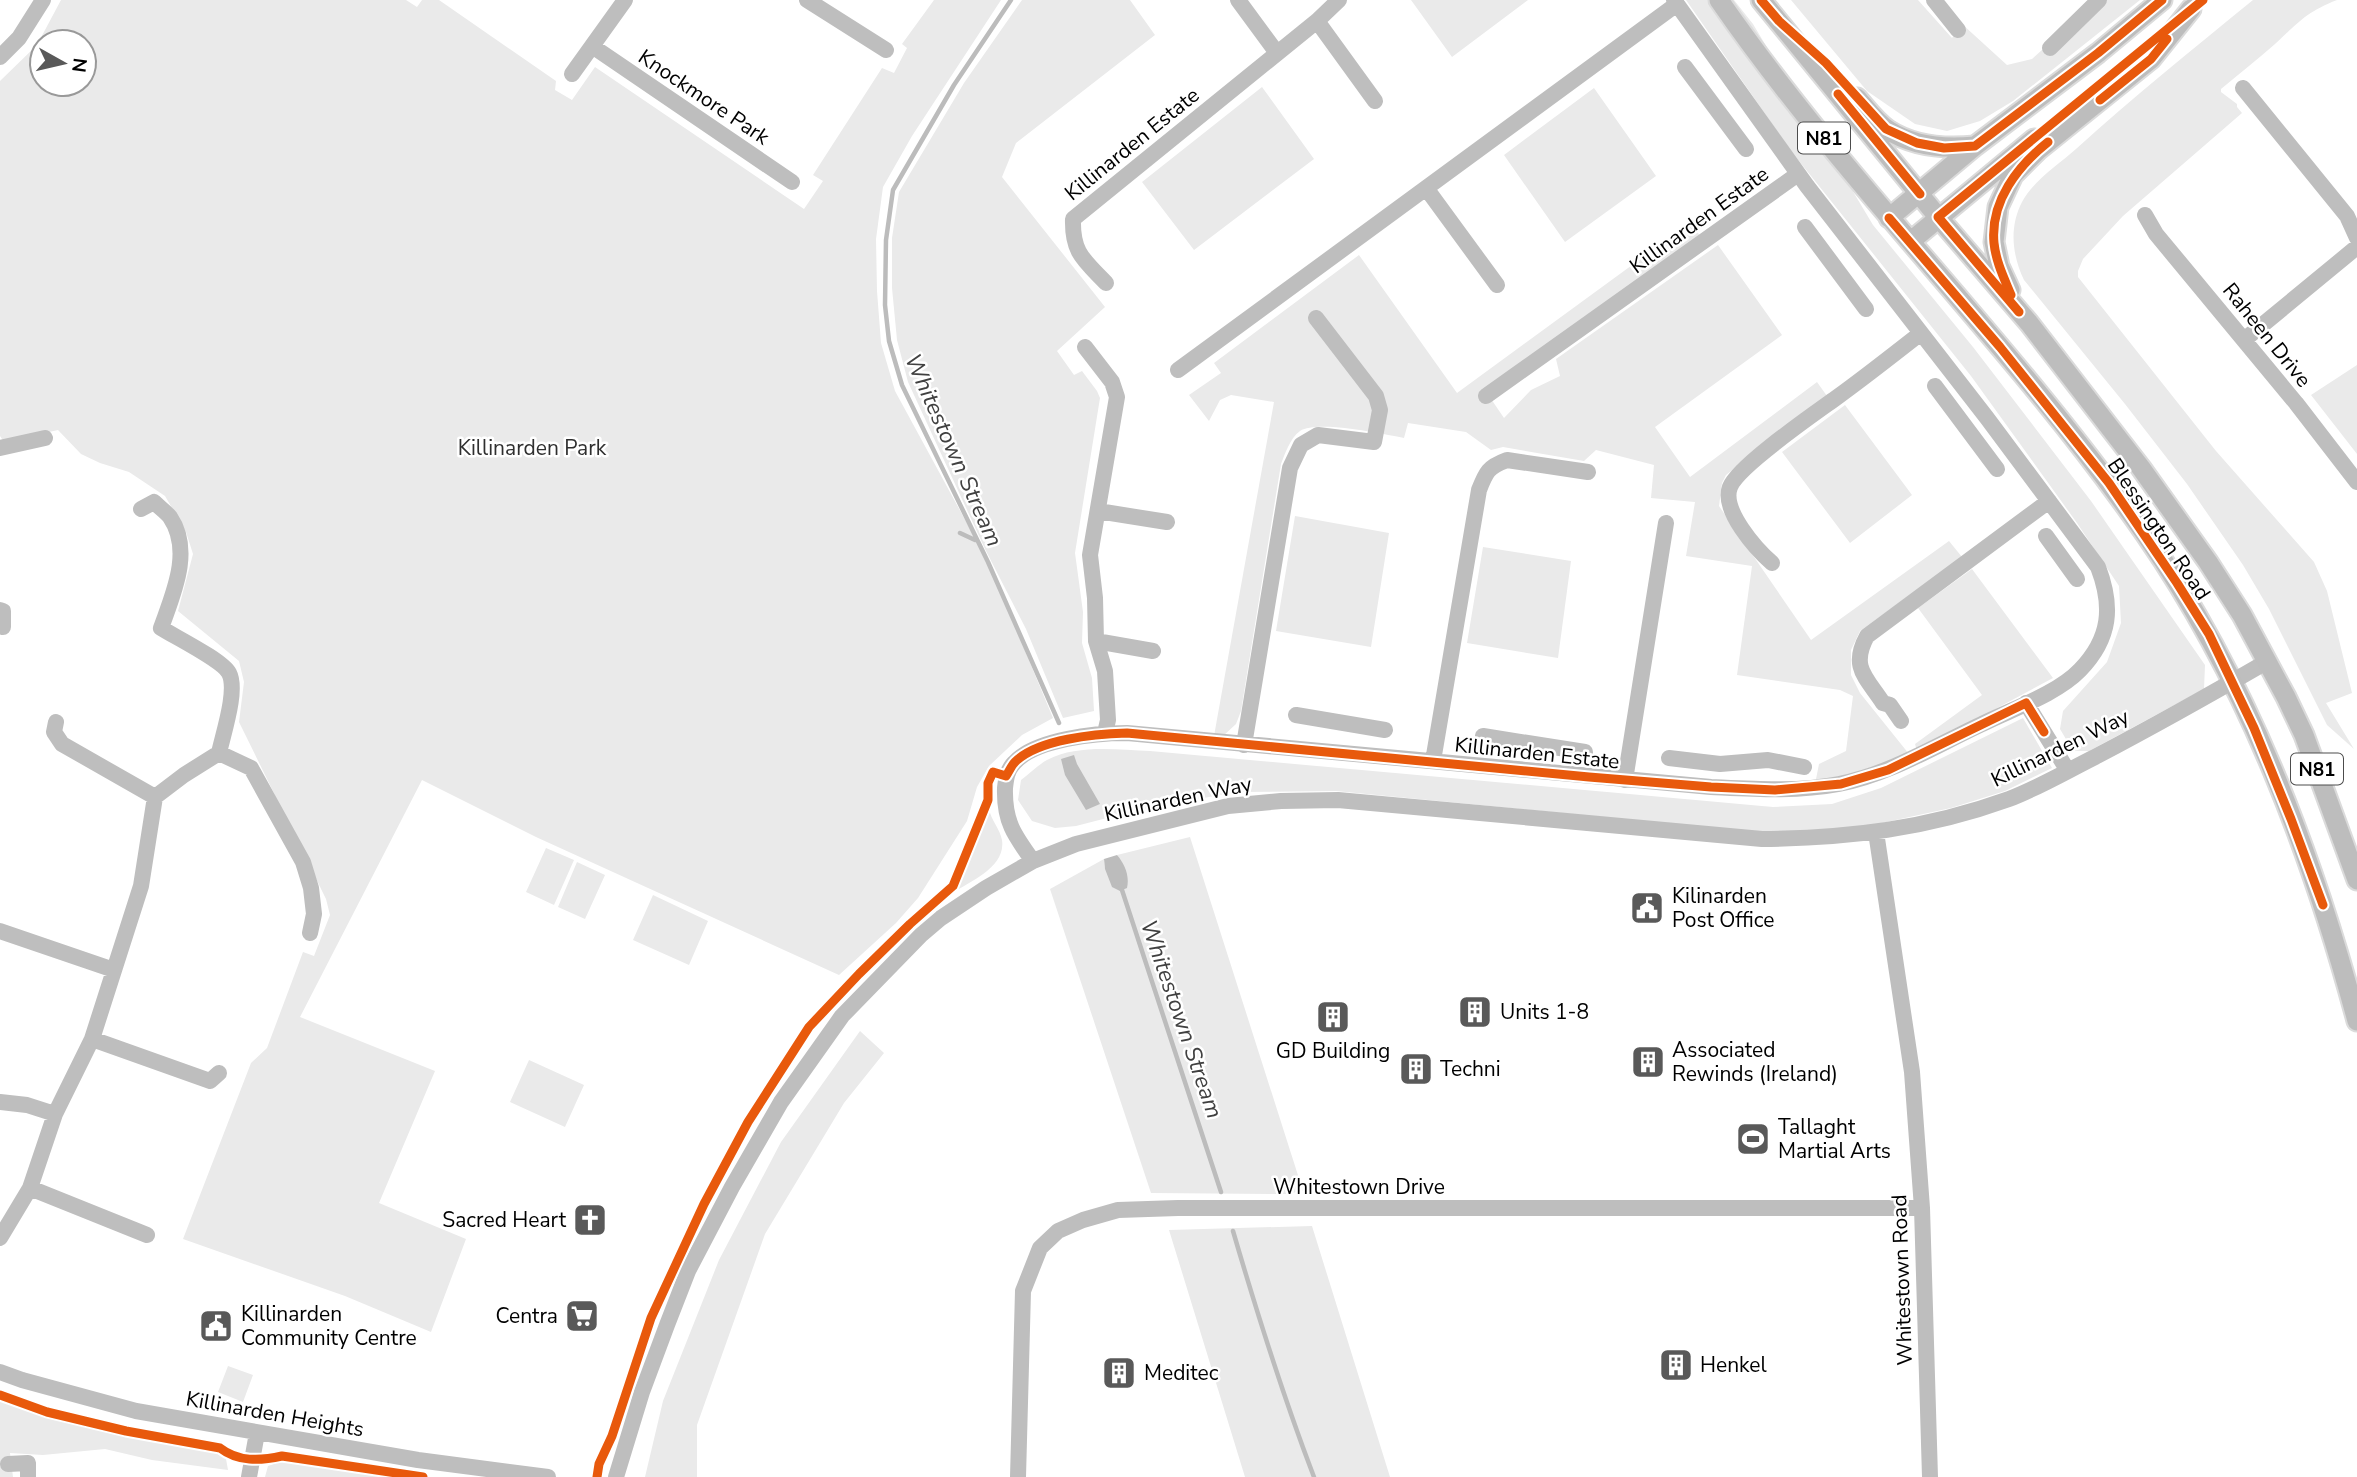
<svg xmlns="http://www.w3.org/2000/svg" width="2357" height="1477" viewBox="0 0 2357 1477" font-family="'Nunito Sans',sans-serif">
<style>
.green{fill:#eaeaea;fill-rule:evenodd}
.water{fill:#bcbcbc}
.lines{fill:none;stroke-linecap:round;stroke-linejoin:round}
.stream{stroke:#bcbcbc;stroke-width:4.5}
.major-casing{stroke:#dbdbdb;stroke-width:23}
.minor{stroke:#bebebe;stroke-width:16}
.major{stroke:#bdbdbd;stroke-width:19}
.cycleway-casing{stroke:#fff;stroke-width:13}
.cycleway{stroke:#e8590c;stroke-width:9}
.labels{text-anchor:middle;stroke-width:5;stroke-linejoin:round;paint-order:stroke}
.shield{fill:#fff;stroke:#4c4c4c;stroke-width:2}
.shield-label{font-size:19px;font-weight:bold;fill:#000}
.street-label{font-size:21px;fill:#000;stroke:#fff}
.park-label{font-size:21px;fill:#2f2f2f;stroke:#fff}
.poi-label{font-size:21px;fill:#000;stroke:#fff;text-anchor:start}
.water-label{font-size:23px;font-style:italic;fill:#404040;stroke:#fff}
</style>
<rect width="100%" height="100%" fill="#fff"/>
<path class="green" d="M61,0H406L417,7L422,0H439L556,81L555,90L572,100L595,67L804,209L823,181L813,175L882,68L894,73L907,48L902,44L934,0H1001L912,136L883,187L876,239L877,291L881,343L895,391L988,562L1053,718L1022,735L989,766L977,787L967,821L918,898L896,923L839,975L536,837L422,780L300,1017L435,1071L379,1203L466,1239L431,1332L345,1296L183,1239L251,1063L267,1048L303,952L314,956L330,915L326,899L239,722L244,682L239,661L178,611L193,554L186,532L165,496L129,472L100,463L81,454L58,430L4,442L0,436V81L37,45ZM42,42H84V84H42Z
M1022,0H1130L1155,35L1016,143L1002,177L1105,307L1057,351L1074,375L1082,371L1097,391L1100,398L1075,553L1083,612L1082,643L1092,678L1094,711L1063,718L1026,629L985,549L908,382L897,340L892,288V238L899,192L964,83Z
M1411,0H1528L1452,57Z
M1686,0H1734L1753,24L1873,225L1973,347L2091,501L2205,665L2204,689L2089,751H2073L2060,729L2063,711L2107,662L2121,623L2119,586L2077,523L1971,376L1791,151Z
M1791,0H1918L1952,38L1962,24L2007,65L2032,59L2097,0H2140L2013,101L1980,121L1947,131L1915,124L1867,91Z
M2253,0H2337C2306,12 2298,23 2275,44C2258,59 2239,74 2221,89V92L2237,104V107L2242,113L2123,216L2083,259L2078,271V277L2216,451L2314,562L2327,591L2352,693L2326,703L2354,749L2327,725L2269,609L2243,565L2187,484L2125,404L2024,280C2012,255 2009,227 2022,202C2033,181 2058,165 2076,149C2133,97 2193,49 2253,0Z
M1262,87L1314,159L1194,250L1142,182Z
M1594,88L1656,176L1565,242L1504,155Z
M1691,222L1700,236L1487,393L1504,418L1531,390L1560,376L1556,359L1718,245L1782,335L1655,427L1690,477L1817,382L1827,396L1726,475L1722,483L1719,506L1811,640L1949,541L1962,557L1860,631L1851,650V675L1860,693L1909,754L1878,767L1815,784L1819,764L1846,751L1853,696L1840,690L1737,675L1752,566L1686,556L1695,502L1651,498L1654,465L1596,450L1584,461L1503,447L1491,450L1466,432L1408,423L1404,438C1382,434 1318,420 1300,431C1290,438 1285,454 1281,464L1241,711L1236,724L1222,737L1214,736L1274,402L1231,395L1220,400L1209,421L1189,395L1221,373L1214,363L1359,255L1457,393Z
M2357,365V454L2311,395Z
M1845,405L1912,495L1850,543L1782,452Z
M1295,516L1389,533L1371,647L1276,631Z
M1483,547L1571,561L1558,658L1467,643Z
M1972,569L2053,678L1917,751L1915,744L1982,695L1918,608Z
M2023,718L2052,768L2005,791L1951,808L1868,826L1787,835L1336,791L1236,792L1134,811L1076,826L1055,828L1032,821L1018,800L1021,780C1029,774 1038,765 1047,760C1078,744 1117,750 1150,751L1773,807L1832,804L1881,788Z
M989,809C991,820 1000,829 1002,840C1006,867 971,881 952,893L986,811Z
M1190,837L1303,1191L1285,1194L1151,1193L1050,889L1104,859L1105,869L1119,858L1117,855Z
M546,848L574,860L554,905L526,892Z
M577,862L605,875L585,919L558,907Z
M653,895L708,921L689,965L633,940Z
M860,1031L884,1053L844,1103L765,1234L697,1425V1477H645L663,1401L719,1260L781,1142Z
M529,1060L584,1085L565,1127L510,1102Z
M1312,1226L1390,1477H1245L1169,1230Z
M228,1366L253,1375L243,1402L218,1392Z
M0,1396C73,1418 147,1432 223,1442L228,1470L152,1460L105,1449L43,1455L10,1453L13,1477H0Z
M282,1461L382,1477H265L268,1466Z"/>
<path class="water" d="M1074,755L1077,764L1100,804L1086,810L1065,775L1061,759Z
M1117,855C1124,863 1130,875 1127,888L1120,891L1112,887L1105,869L1104,859Z"/>
<g class="lines">
<path class="stream" d="M1011,0L954,85L893,190L886,240L885,305L889,341L902,385L988,562L1059,723
M960,533L975,540
M1121,887L1221,1192
M1233,1231C1257,1313 1283,1396 1314,1477"/>
<defs>
<path id="major" d="M1719,0C1849,188 2016,347 2146,535C2247,681 2311,850 2357,1021
M1761,0L1938,217L2029,323L2141,468L2208,562L2242,615L2286,697L2304,735L2357,880
M1857,98C1866,108 1876,122 1888,130C1914,147 1945,149 1975,146
M1889,218L1975,146L2098,53L2162,0
M1911,241L2034,139
M2010,290L1999,266L1994,242L1998,207L2013,175L2038,150L2151,59L2191,9"/>
</defs>
<use href="#major" class="major-casing"/>
<path class="minor" d="M807,0L886,50
M1238,0L1277,53
M1934,0L1958,30
M1317,21L1375,101
M592,46L792,182
M2050,48L2099,0
M0,57L19,38L43,0
M1685,67L1746,149
M572,74L625,0
M2243,88L2347,216L2357,238
M1426,188L1497,285
M2145,215L2156,234L2296,403L2357,482
M1805,227L1866,309
M1106,283C1084,260 1072,253 1073,219L1317,21L1339,0
M2244,340L2357,247
M1085,347L1112,382L1117,397L1090,555L1095,598L1096,641L1105,671L1108,720L1105,733
M1178,370L1677,4
M1935,386L1997,469
M1486,396L1798,174
M0,448L45,438
M1098,511L1167,522
M2046,536L2077,579
M1772,563C1756,549 1721,510 1730,487C1738,466 1814,414 1836,398C1865,377 1893,355 1921,333
M0,610L3,611V627
M1096,641L1153,651
M2026,703L2068,771
M1296,715L1385,730
M1901,721L1890,705L1883,703C1866,677 1850,667 1867,636L2049,501
M56,722L54,732L62,744L155,797
M1483,736L1585,752
M1244,745L1290,468L1301,445L1318,435L1374,442L1380,410L1376,396L1316,318
M219,753L251,768L303,862L311,888L314,914L310,933
M1669,758L1720,764L1768,760L1804,767
M1433,761L1479,490C1486,472 1488,467 1507,460L1588,472
M1625,780L1666,523
M1876,832L1912,1072L1922,1208L1930,1477
M1033,861C1014,835 1004,821 1005,788C1006,779 1007,770 1014,763C1035,739 1096,733 1127,733L1711,787C1754,789 1797,792 1839,784C1890,774 1935,746 1982,724C2012,709 2057,694 2080,670C2111,638 2113,606 2098,567L1987,418L1807,186L1674,0
M0,931L114,970
M92,1039L210,1081L219,1073
M0,1102L27,1105L55,1114
M30,1188L147,1235
M0,1238L30,1188L55,1114L92,1039L141,886L155,797L184,775L219,753C223,734 238,690 229,673C222,660 175,637 161,628C173,594 193,551 170,517C166,512 159,507 154,502L141,509
M0,1372L22,1380L136,1411L418,1460L548,1477
M8,1464L28,1463V1477
M249,1477L257,1433
M616,1477L642,1392L667,1325L688,1271L732,1187L781,1102L842,1016L921,935L941,918L986,888L1033,861L1076,844L1228,806L1281,801L1338,800L1762,839C1849,838 1926,829 2009,799C2038,788 2067,771 2095,757C2154,726 2211,694 2268,661
M1018,1477L1023,1291L1040,1248L1058,1231L1083,1220L1118,1210L1178,1208H1922"/>
<use href="#major" class="major"/>
<defs>
<path id="cycleway" d="M1761,0L1779,21L1826,63L1886,129L1917,143L1944,148L1975,146L2098,53L2162,0
M1838,94L1920,194
M2100,100L2151,59L2167,39
M1889,218L2000,347L2109,483L2177,583L2209,634L2254,728L2291,819L2323,905
M2011,295C2004,278 1996,262 1994,243C1990,201 2018,166 2048,142
M2019,312L1938,217L2203,0
M0,1395L47,1412L126,1431L220,1448C238,1462 260,1461 282,1456L423,1477
M597,1477L599,1464L612,1436L651,1318L704,1204L748,1122L809,1027L859,974L910,924L953,886L988,800V783L993,772L1006,776C1009,772 1011,766 1015,762C1038,739 1095,734 1127,733L1589,777L1711,787L1775,790L1841,784L1888,770L2026,703L2044,732"/>
</defs>
<use href="#cycleway" class="cycleway-casing"/>
<use href="#cycleway" class="cycleway"/>
</g>
<defs>
<symbol id="civic-square" viewBox="-11 -11 22 22"><rect x="-9" y="-9" width="18" height="18" rx="4" fill="#595959" stroke="#fff"/><path d="M-.6-6.5H3V-4.5H.6V-3L4-1V1h2V6H-6V1h2V-1L-.6-3ZM-1.2 2.5V6h2.4V2.5Z" fill="#fff"/></symbol>
<symbol id="building-square" viewBox="-11 -11 22 22"><rect x="-9" y="-9" width="18" height="18" rx="4" fill="#595959" stroke="#fff"/><path d="M-4-6H4V6H1V3H-1V6H-4ZM-2.5-4.3h1.7v1.8h-1.7ZM.8-4.3h1.7v1.8H.8ZM-2.5-1h1.7V.8h-1.7ZM.8-1h1.7V.8H.8Z" fill="#fff"/></symbol>
<symbol id="stadium-square" viewBox="-11 -11 22 22"><rect x="-9" y="-9" width="18" height="18" rx="4" fill="#595959" stroke="#fff"/><path d="M0-5a6.5 5 0 1 0 0 10a6.5 5 0 1 0 0-10ZM-3.5-1.8h7v3.6h-7Z" fill="#fff"/></symbol>
<symbol id="church-square" viewBox="-11 -11 22 22"><rect x="-9" y="-9" width="18" height="18" rx="4" fill="#595959" stroke="#fff"/><path d="M-1.2-6h2.4v3.5h3.3v2.4h-3.3V6h-2.4V-.1h-3.3v-2.4h3.3Z" fill="#fff"/></symbol>
<symbol id="supermarket-square" viewBox="-11 -11 22 22"><rect x="-9" y="-9" width="18" height="18" rx="4" fill="#595959" stroke="#fff"/><path d="M-6-5.5h2.5l.6 2H6L4.5 2H-2.5L-4.4-4H-6ZM-1.5 3.2a1.3 1.3 0 1 0 .1 0ZM3 3.2a1.3 1.3 0 1 0 .1 0Z" fill="#fff"/></symbol>
</defs>
<g fill-rule="evenodd">
<use href="#civic-square" x="1628" y="889" width="38" height="38"/>
<use href="#building-square" x="1456" y="993" width="38" height="38"/>
<use href="#building-square" x="1314" y="998" width="38" height="38"/>
<use href="#building-square" x="1629" y="1043" width="38" height="38"/>
<use href="#building-square" x="1397" y="1050" width="38" height="38"/>
<use href="#stadium-square" x="1734" y="1120" width="38" height="38"/>
<use href="#church-square" x="571" y="1201" width="38" height="38"/>
<use href="#supermarket-square" x="563" y="1297" width="38" height="38"/>
<use href="#civic-square" x="197" y="1307" width="38" height="38"/>
<use href="#building-square" x="1657" y="1346" width="38" height="38"/>
<use href="#building-square" x="1100" y="1354" width="38" height="38"/>
</g>
<g class="labels">
<g class="shield">
<rect x="1798" y="122.5" width="52" height="31" rx="5"/>
<rect x="2291" y="753.5" width="52" height="31" rx="5"/>
</g>
<g class="shield-label">
<text x="1824" y="145">N81</text>
<text x="2317" y="776">N81</text>
</g>
<g class="street-label">
<text transform="translate(704 97) rotate(34)" y="7">Knockmore Park</text>
<text transform="translate(1132 144) rotate(-39)" y="7">Killinarden Estate</text>
<text transform="translate(1699 220) rotate(-36)" y="7">Killinarden Estate</text>
<text transform="translate(2267 335) rotate(51)" y="7">Raheen Drive</text>
<text transform="translate(2159 529) rotate(56)" y="7">Blessington Road</text>
<text transform="translate(2060 748) rotate(-26)" y="7">Killinarden Way</text>
<text transform="translate(1537 753) rotate(6)" y="7">Killinarden Estate</text>
<text transform="translate(1178 799) rotate(-12)" y="7">Killinarden Way</text>
<text x="1359" y="1194">Whitestown Drive</text>
<text transform="translate(1902 1280) rotate(-92)" y="7">Whitestown Road</text>
<text transform="translate(275 1414) rotate(10)" y="7">Killinarden Heights</text>
</g>
<g class="park-label">
<text x="532" y="455">Killinarden Park</text>
</g>
<g class="poi-label">
<text x="1672" y="903">Kilinarden<tspan x="1672" dy="24">Post Office</tspan></text>
<text x="1500" y="1019">Units 1-8</text>
<text x="1672" y="1057">Associated<tspan x="1672" dy="24">Rewinds (Ireland)</tspan></text>
<text x="1333" y="1058" text-anchor="middle">GD Building</text>
<text x="1440" y="1076">Techni</text>
<text x="1778" y="1134">Tallaght<tspan x="1778" dy="24">Martial Arts</tspan></text>
<text x="566" y="1227" text-anchor="end">Sacred Heart</text>
<text x="241" y="1321">Killinarden<tspan x="241" dy="24">Community Centre</tspan></text>
<text x="558" y="1323" text-anchor="end">Centra</text>
<text x="1700" y="1372">Henkel</text>
<text x="1144" y="1380">Meditec</text>
</g>
<g class="water-label">
<text transform="translate(954 450) rotate(66)" y="8">Whitestown Stream</text>
<text transform="translate(1182 1019) rotate(71)" y="8">Whitestown Stream</text>
</g>
</g>
<g transform="translate(63 63) rotate(98)"><circle r="33" fill="#ffffff" stroke="#999999" stroke-width="2"/>
<path d="M0-5L12 26L0 18L-12 26Z" fill="#595959"/>
<text y="-10" font-size="19" font-weight="bold" text-anchor="middle" fill="#000000">N</text>
</g>
</svg>
